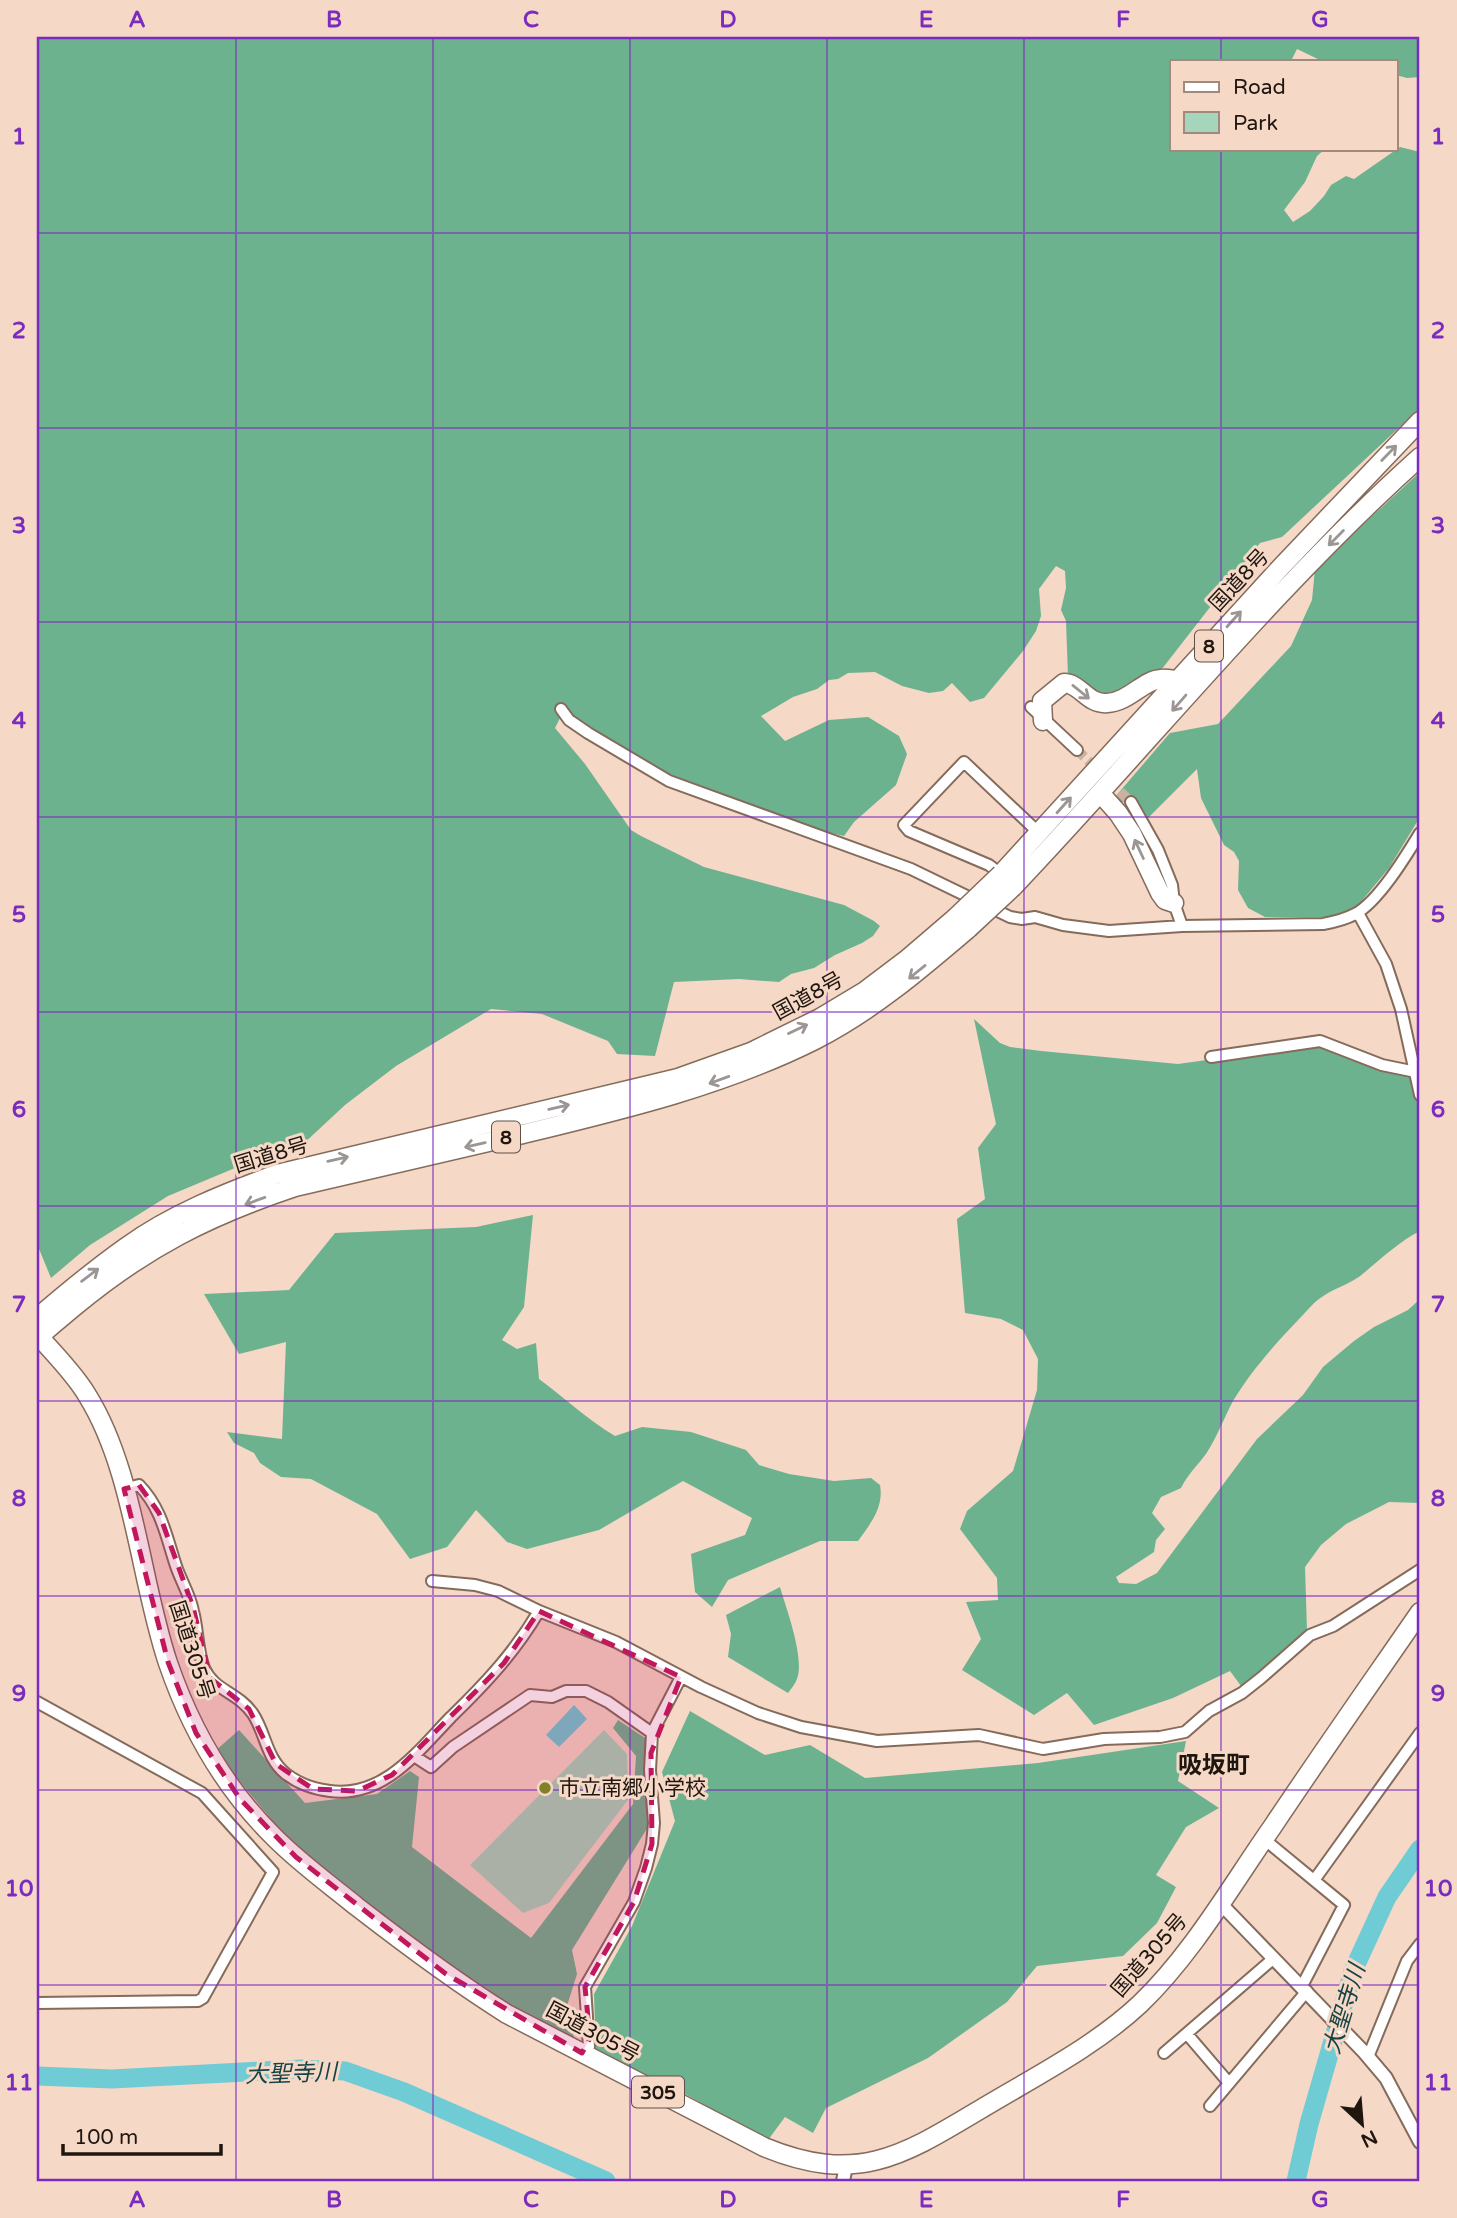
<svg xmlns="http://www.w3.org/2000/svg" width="1457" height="2218" viewBox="0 0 1457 2218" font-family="'Varela Round','Noto Sans JP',sans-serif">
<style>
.green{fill:#a5d6bb}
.forest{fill:#6cb28f}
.water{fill:#6fcbd4}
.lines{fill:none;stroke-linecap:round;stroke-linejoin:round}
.river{stroke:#6fcbd4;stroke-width:19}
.minor-tunnel{stroke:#cab1a2;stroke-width:10;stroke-dasharray:10 5;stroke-linecap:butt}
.minor-casing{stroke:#856b5b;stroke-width:14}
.tertiary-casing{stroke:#856b5b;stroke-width:16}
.trunk-casing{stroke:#856b5b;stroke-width:21}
.minor{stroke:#fff;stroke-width:10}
.tertiary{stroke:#fff;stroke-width:12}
.trunk{stroke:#fff;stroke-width:18}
.trunk-bridge-casing{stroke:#856b5b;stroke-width:21;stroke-linecap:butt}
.trunk-bridge{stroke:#fff;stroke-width:18}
.oneway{stroke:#9b9693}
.marked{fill:#c2185b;fill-opacity:0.2;stroke:#c2185b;stroke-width:5;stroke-dasharray:14 9;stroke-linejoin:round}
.grid{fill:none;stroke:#7b2cbf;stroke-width:2;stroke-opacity:0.55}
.poi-dot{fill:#82812a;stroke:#f5d8c6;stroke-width:2.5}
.labels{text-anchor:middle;stroke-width:6;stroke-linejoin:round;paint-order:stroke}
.shield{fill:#f5d8c6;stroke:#605047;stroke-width:2}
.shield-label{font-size:19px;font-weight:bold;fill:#201610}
.street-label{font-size:21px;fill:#201610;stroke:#f5d8c6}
.poi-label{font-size:21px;fill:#201610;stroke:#f5d8c6;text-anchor:start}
.water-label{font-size:23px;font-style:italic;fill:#174246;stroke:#f5d8c6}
.quarter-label{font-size:24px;font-weight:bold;fill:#201610;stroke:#f5d8c6}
.neatline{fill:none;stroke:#7b2cbf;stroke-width:2.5}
.grid-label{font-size:23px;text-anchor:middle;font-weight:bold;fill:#7b2cbf}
</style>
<rect width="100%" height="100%" fill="#f5d8c6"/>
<path class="green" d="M604,1730L627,1754L628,1800L549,1903L523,1913L470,1865Z"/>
<path class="forest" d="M37,37H1420V77L1407,78L1396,75V61H1322L1297,49L1291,61H1172V149H1325L1317,156L1305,182L1284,210L1293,222L1310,211L1324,196L1331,185L1346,176L1354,179L1400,147L1420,152V408L1282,537L1260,543L1158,674L1114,698L1097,697L1068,677L1066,621L1061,610L1066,588L1065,571L1056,566L1039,589L1041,616L1036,631L1023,651L984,698L970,702L952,683L943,691L929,693L902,686L875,672L848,673L838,679L829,680L817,689L793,697L761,716L785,741L829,720L868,717L899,736L907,754L896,785L854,822L844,836L787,823L660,773L570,717L560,718L555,728L585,764L631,830L641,836L704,867L844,905L874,921L880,926L873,936L862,943L835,955L814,968L791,974L779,982L739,979L674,982L655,1056L617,1054L608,1041L542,1014L491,1009L396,1066L345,1105L301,1146L235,1168L168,1196L90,1245L51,1278L37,1244Z
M1420,472V817L1389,868L1360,903L1344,914L1323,917H1265L1248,908L1238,890L1239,861L1234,852L1224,845L1201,798L1197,769L1148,818L1135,796L1118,805L1115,797L1170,733L1218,724L1291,646L1312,600L1315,569Z
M974,1019L1000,1043L1010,1047L1041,1051L1178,1064L1316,1045L1414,1076L1420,1116V1231C1400,1241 1383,1257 1365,1272C1352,1284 1333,1288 1319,1299C1312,1304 1306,1312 1300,1318C1276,1343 1251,1371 1233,1401C1224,1418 1217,1437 1206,1454C1197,1466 1188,1474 1181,1488L1161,1497L1152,1513L1165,1529L1156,1540L1154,1552L1116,1577L1119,1583L1136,1584L1157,1573L1257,1439L1303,1395L1323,1367L1354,1341L1374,1327L1408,1310L1420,1299V1503L1389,1502L1346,1524L1321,1545L1305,1567L1307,1631L1241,1686L1230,1671L1173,1698L1094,1725L1067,1693L1034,1715L962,1670L981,1639L966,1602L998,1600L997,1578L960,1529L967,1511L1013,1471L1037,1390L1038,1359L1023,1330L1001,1319L965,1313L957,1219L985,1199L978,1148L996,1124Z
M533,1215L524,1307L502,1340L517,1349L536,1343L539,1379C565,1398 588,1420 615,1436L642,1427L691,1432L746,1450L759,1465L789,1474L834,1481L871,1478L880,1485C884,1507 871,1523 858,1541H820L728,1580L712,1607L695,1592L691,1554L745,1535L752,1518L683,1481L599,1530L527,1549L507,1542L476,1510L447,1547L410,1559L377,1514L311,1479L281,1477L260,1463L254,1453L234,1443L227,1432L282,1439L286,1342L239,1354L204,1294L289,1290L335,1233L476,1227Z
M780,1587C786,1608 805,1658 797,1679C795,1684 791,1689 788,1693L728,1657L731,1634L726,1615Z
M690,1711L765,1755L810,1745L865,1778L1038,1763L1186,1741L1178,1781L1219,1808L1186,1827L1156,1875L1176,1887L1157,1923L1123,1956L1037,1966L1007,2002L928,2058L826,2108L813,2133L785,2117L768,2140L687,2095L596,2052L594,1994L632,1926L675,1821L662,1772Z
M618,1720L645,1738L648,1827L572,1950L577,1974L566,2009L575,2041L455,1978L301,1856L215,1751L239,1730L305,1803L377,1794L410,1771L419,1777L412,1847L531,1938L633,1804L636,1756L613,1728Z"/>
<path class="water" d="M574,1705L587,1719L559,1747L546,1735Z"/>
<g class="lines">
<path class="river" d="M37,2076L112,2079L301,2069L345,2071L404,2092L606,2181
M1296,2181L1309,2124L1353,1971L1387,1897L1420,1849"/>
<path class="minor-tunnel" d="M1077,750L1131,802"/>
<defs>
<path id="minor" d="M1031,707L1077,750
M561,709L569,720L588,733L669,781L911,869L1010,917L1022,919L1035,917L1063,925L1109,931L1182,926L1323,924C1334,922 1344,920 1355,914C1378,902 1406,856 1420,833
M1131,802L1158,850L1172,885L1174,903L1182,926
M1001,874L989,865L909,831L904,825L964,762L1039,833
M1358,913L1386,964L1401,1009L1420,1095
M1211,1057L1320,1041L1382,1065L1416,1072
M124,1489L139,1485C162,1509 166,1536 176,1566C181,1581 190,1595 193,1611C198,1629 197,1650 204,1668C214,1691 238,1692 253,1714C266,1734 266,1758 286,1774C299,1784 313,1789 330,1791C384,1798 417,1752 451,1717C485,1684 515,1652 539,1611
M432,1581L475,1585L498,1591L539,1611L616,1642L701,1687L758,1713L801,1727L877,1741L979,1735L1043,1749L1104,1739L1160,1737L1185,1732L1209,1711L1242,1693L1261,1678L1310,1635L1333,1626L1420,1570
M37,1702L202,1793L273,1872L203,1998L198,2001L37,2003
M414,1756L431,1767L453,1747L530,1695L552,1697L566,1691H586L608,1702L652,1733
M1264,1839L1344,1905L1302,1986
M1315,1879L1420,1733
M1187,2034L1229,2083
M582,2053L589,2047L585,1987L634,1902L646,1868L652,1844L654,1823L650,1770L652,1733L681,1677
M1164,2053L1274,1958
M1368,2057L1407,1961L1420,1944
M1210,2106L1307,1991"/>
<path id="tertiary" d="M1221,1904L1364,2052L1386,2078L1420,2142
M843,2181L846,2166"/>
<path id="trunk" d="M1043,721L1042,701L1064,683C1080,683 1088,705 1107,703C1129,702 1143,680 1161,679C1167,678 1173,680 1178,680
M1101,794L1118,813L1132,834L1160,893L1165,900L1174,903
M1001,874L1281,567L1420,421
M1013,887C1149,744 1273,589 1420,457
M37,1318C66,1293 95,1269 126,1247C172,1214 225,1193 277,1174L678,1078L751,1052L820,1018L865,991L906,960L955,918
M37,1334C54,1354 74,1373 87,1395C134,1470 140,1580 168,1663C191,1730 225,1789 275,1838C300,1863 329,1884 356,1906C405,1944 454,1981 507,2014L764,2147C859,2186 904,2155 986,2106C1038,2075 1095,2046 1140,2004C1193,1953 1231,1886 1273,1826C1321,1754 1371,1683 1420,1612
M37,1339C48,1328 61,1318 74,1307C145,1248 208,1216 295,1187C371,1169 447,1151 523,1134C622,1110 723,1086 815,1040C872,1011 921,969 969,928"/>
</defs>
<use href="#minor" class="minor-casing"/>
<use href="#tertiary" class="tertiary-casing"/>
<use href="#trunk" class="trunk-casing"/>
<use href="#minor" class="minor"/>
<use href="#tertiary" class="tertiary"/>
<use href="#trunk" class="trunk"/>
<defs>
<path id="trunk-bridge" d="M955,918L1001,874
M969,928L1013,887"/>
</defs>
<use href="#trunk-bridge" class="trunk-bridge-casing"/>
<use href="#trunk-bridge" class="trunk-bridge"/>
</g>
<defs><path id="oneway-shaft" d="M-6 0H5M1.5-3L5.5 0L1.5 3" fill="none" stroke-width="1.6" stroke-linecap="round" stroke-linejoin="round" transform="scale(1.75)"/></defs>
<g class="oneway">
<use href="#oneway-shaft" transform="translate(1389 453) rotate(-46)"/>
<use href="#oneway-shaft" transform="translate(1336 538) rotate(135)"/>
<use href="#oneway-shaft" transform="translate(1234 619) rotate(-48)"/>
<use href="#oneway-shaft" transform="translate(1081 692) rotate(39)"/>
<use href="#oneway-shaft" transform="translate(1179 703) rotate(131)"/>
<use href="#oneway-shaft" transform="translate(1064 805) rotate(-48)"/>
<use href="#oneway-shaft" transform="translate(1139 849) rotate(-115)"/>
<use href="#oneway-shaft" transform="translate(917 972) rotate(141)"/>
<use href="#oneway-shaft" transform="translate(798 1029) rotate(-26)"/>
<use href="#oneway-shaft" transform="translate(719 1080) rotate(160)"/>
<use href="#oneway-shaft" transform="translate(559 1107) rotate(-13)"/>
<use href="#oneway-shaft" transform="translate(475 1145) rotate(167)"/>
<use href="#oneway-shaft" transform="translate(338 1159) rotate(-13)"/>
<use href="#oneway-shaft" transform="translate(255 1201) rotate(160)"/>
<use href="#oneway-shaft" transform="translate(90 1275) rotate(-37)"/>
</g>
<path class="marked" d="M139,1485L159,1513L193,1607L210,1678L249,1709L276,1764L313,1789L357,1791L392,1775L504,1663L539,1611L681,1677L651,1753L652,1844L634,1902L585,1987L590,2038L582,2053L446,1974L296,1857L240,1799L196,1733L168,1662L124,1489Z"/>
<path class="grid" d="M236,37V2181M433,37V2181M630,37V2181M827,37V2181M1024,37V2181M1221,37V61M1221,149V2181M37,233H1420M37,428H1420M37,622H1420M37,817H1420M37,1012H1420M37,1206H1420M37,1401H1420M37,1596H1420M37,1790H1420M37,1985H1420"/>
<circle class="poi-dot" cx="545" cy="1788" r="7"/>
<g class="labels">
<g class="shield">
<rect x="1195" y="630.5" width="28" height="31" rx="5"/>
<rect x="492" y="1121.5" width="28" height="31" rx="5"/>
<rect x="632" y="2076.5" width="52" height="31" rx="5"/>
</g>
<g class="shield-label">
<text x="1209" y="653">8</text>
<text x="506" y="1144">8</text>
<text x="658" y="2099">305</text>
</g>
<g class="street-label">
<text transform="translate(1239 580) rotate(-47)" y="7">国道8号</text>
<text transform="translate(808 996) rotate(-29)" y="7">国道8号</text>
<text transform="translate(271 1155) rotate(-17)" y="7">国道8号</text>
<text transform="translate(192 1650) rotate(72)" y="7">国道305号</text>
<text transform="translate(1149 1955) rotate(-49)" y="7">国道305号</text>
<text transform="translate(593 2032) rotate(28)" y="7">国道305号</text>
</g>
<g class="poi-label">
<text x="559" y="1795">市立南郷小学校</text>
</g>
<g class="water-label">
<text transform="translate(1344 2009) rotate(-73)" y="8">大聖寺川</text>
<text transform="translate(291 2073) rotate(-2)" y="8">大聖寺川</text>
</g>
<g class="quarter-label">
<text x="1214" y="1773">吸坂町</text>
</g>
</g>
<rect width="1457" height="2218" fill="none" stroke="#f5d8c6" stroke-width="77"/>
<rect x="1170" y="60" width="228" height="91" fill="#f5d8c6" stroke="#a08a7d" stroke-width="2"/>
<rect x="1184" y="82" width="35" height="10" fill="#ffffff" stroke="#a08a7d" stroke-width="2"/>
<text x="1233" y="94" font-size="21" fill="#201610">Road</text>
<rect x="1184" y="112" width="35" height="21" fill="#a5d6bb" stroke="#a08a7d" stroke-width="2"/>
<text x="1233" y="130" font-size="21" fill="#201610">Park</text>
<g transform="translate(1362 2124) rotate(154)" stroke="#f5d8c6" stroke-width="5" paint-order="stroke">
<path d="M0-5L12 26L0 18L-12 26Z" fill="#201610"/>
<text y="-10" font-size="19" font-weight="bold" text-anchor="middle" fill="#201610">N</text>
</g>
<path d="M63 2144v10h158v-10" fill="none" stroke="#201610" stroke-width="3.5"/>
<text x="74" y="2144" font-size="21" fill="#201610" stroke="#f5d8c6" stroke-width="5" paint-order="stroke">100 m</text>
<rect x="38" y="38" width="1380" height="2142" class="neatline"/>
<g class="grid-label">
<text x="137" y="27">A</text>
<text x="334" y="27">B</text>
<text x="531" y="27">C</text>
<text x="728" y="27">D</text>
<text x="926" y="27">E</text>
<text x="1123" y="27">F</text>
<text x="1320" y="27">G</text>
<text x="19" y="144">1</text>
<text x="1438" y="144">1</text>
<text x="19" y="338">2</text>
<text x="1438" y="338">2</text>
<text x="19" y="533">3</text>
<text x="1438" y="533">3</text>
<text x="19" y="728">4</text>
<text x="1438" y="728">4</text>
<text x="19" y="922">5</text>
<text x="1438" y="922">5</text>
<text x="19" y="1117">6</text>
<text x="1438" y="1117">6</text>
<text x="19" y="1312">7</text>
<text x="1438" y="1312">7</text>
<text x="19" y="1506">8</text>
<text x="1438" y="1506">8</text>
<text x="19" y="1701">9</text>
<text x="1438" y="1701">9</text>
<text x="19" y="1896">10</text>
<text x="1438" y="1896">10</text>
<text x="19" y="2090">11</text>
<text x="1438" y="2090">11</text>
<text x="137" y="2207">A</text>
<text x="334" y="2207">B</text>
<text x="531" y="2207">C</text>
<text x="728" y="2207">D</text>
<text x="926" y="2207">E</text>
<text x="1123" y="2207">F</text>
<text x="1320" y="2207">G</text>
</g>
</svg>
